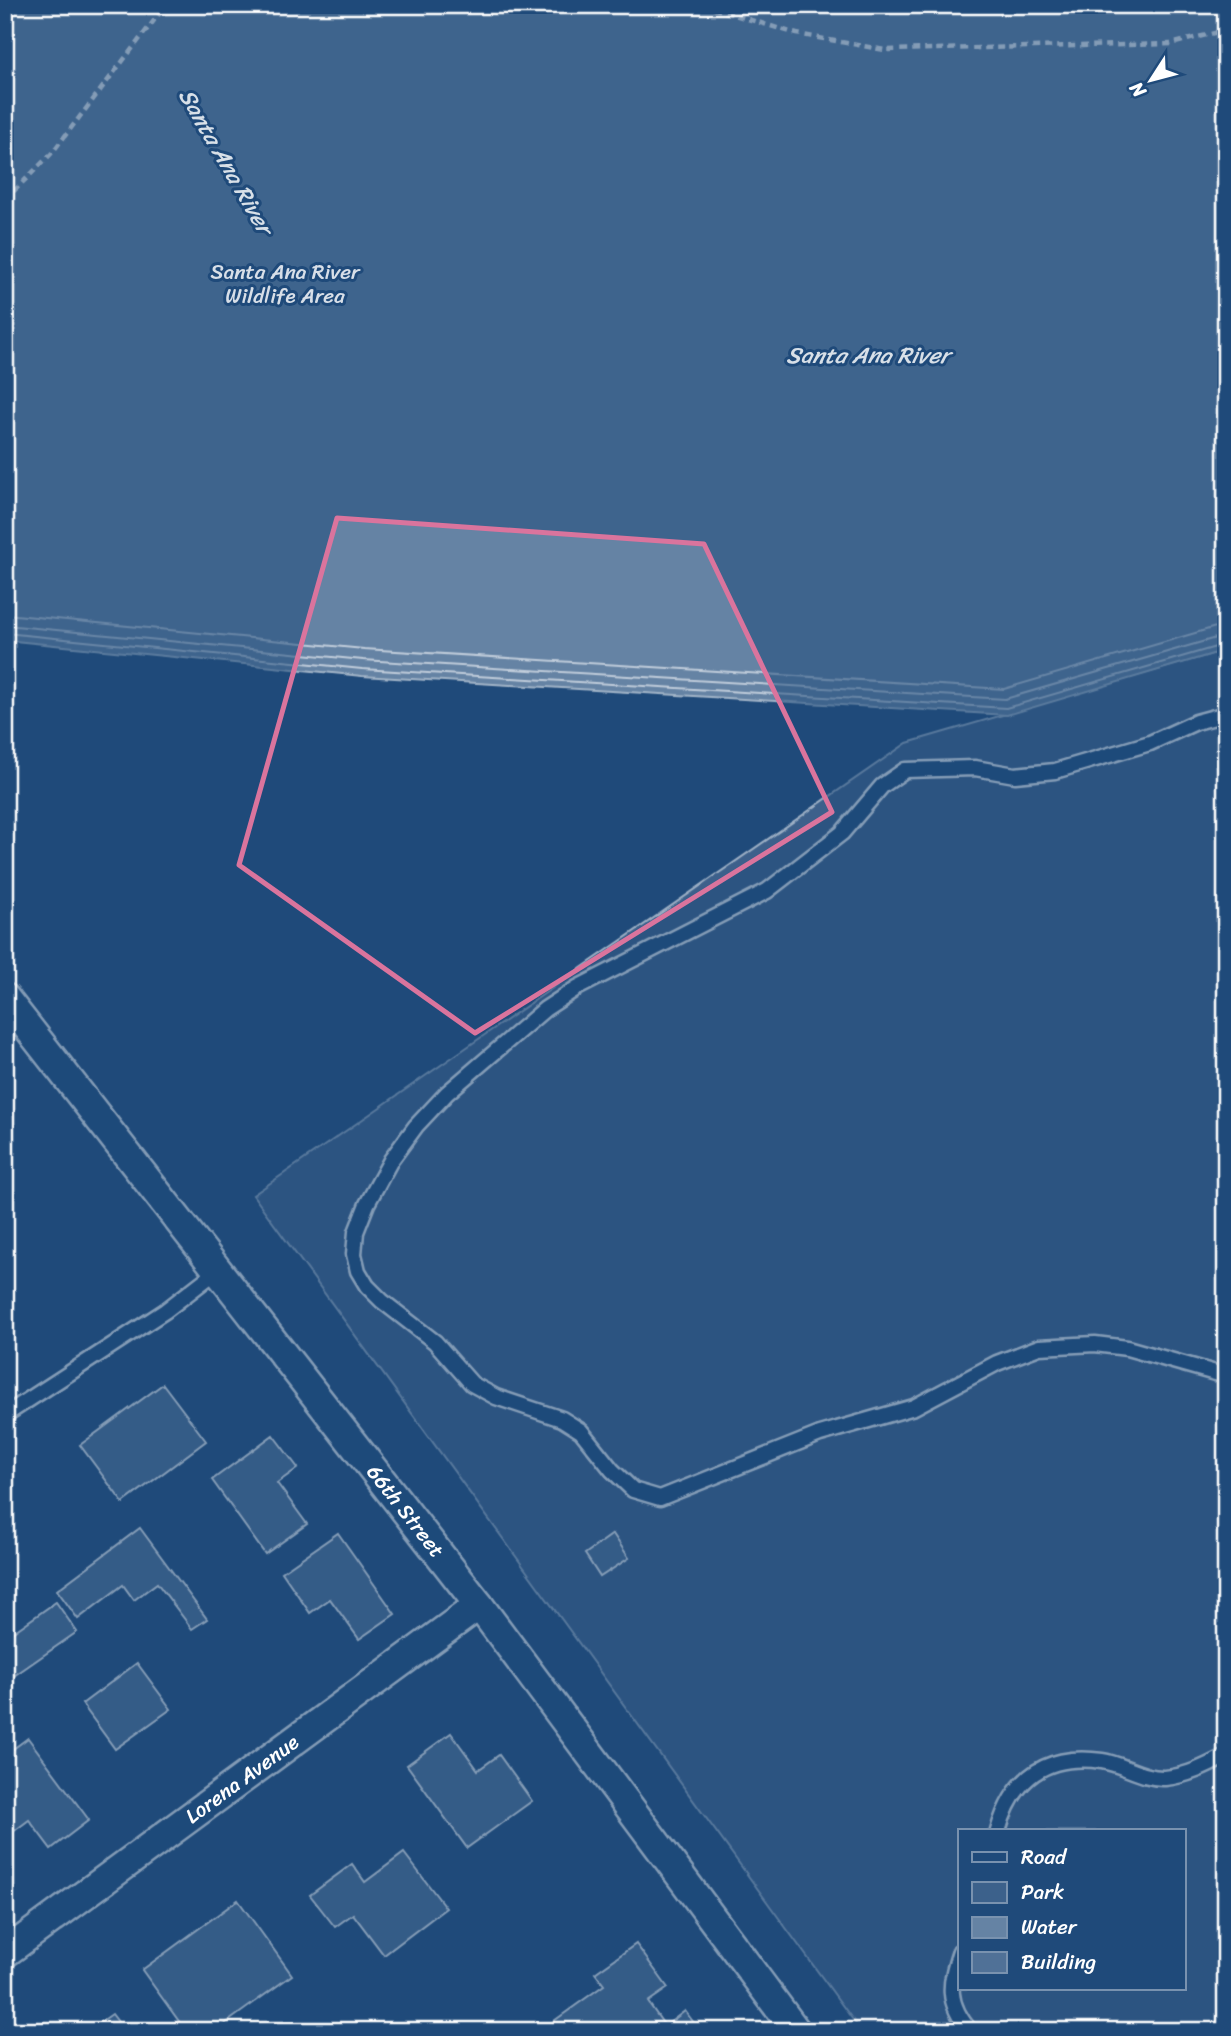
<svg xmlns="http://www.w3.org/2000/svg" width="1231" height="2036" viewBox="0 0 1231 2036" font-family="Sriracha,sans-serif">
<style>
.green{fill:#3c618b;stroke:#9eb0c5;stroke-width:2;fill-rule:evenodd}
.water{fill:#6583a4;stroke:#a3b5c8;stroke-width:2}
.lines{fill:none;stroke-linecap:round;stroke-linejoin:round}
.shore{stroke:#c1cddb;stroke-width:2}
.building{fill:#507197;stroke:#fff;stroke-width:2}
.lane-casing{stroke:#fff;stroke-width:19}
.street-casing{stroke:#fff;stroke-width:33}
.path{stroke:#fff;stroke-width:4.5;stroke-dasharray:7 5;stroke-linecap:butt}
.lane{stroke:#1f4a7a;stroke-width:14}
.street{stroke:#1f4a7a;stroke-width:28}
.marked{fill:none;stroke:#da749d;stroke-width:5;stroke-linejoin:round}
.labels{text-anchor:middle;stroke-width:6;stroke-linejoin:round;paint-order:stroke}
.park-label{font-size:21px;fill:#d8dfe8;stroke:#1f4a7a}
.street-label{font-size:21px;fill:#fff;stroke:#1f4a7a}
.water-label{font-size:23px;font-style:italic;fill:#d8e0e8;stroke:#1f4a7a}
</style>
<rect width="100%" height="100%" fill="#1f4a7a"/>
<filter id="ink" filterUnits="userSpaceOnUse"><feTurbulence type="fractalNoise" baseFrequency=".0143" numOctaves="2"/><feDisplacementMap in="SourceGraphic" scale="14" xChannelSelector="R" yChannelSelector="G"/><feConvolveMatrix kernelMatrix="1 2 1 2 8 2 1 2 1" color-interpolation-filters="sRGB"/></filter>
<g filter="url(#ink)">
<path class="green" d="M1226,650V2031H861L253,1195L907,743ZM960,1831H1184V1989H960Z"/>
<path class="water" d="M5,5H1226V650L1007,715L362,676L5,640Z"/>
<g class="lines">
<path class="shore" d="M5,614L364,649L1004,689L1226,624
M5,625L363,660L1005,699L1226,635
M5,633L362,669L1006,708L1226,644"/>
</g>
<path class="building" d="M163,1384L206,1441L123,1503L80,1445Z
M273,1435L298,1468L277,1483L307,1524L265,1554L212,1480Z
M140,1528L207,1619L192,1629L157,1583L134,1600L123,1585L78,1619L57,1590Z
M338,1533L395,1614L359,1639L330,1599L310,1613L282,1572Z
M613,1534L629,1558L600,1577L585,1554Z
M56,1602L77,1632L5,1682V1638Z
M137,1663L171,1709L115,1749L82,1704Z
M451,1733L478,1770L499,1755L532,1801L467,1848L407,1765Z
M28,1738L89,1820L51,1849L29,1820L5,1838V1755Z
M404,1853L446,1908L384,1955L353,1914L335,1927L310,1895L352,1864L365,1882Z
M238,1900L292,1975L215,2031H186L142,1970Z
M636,1944L668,1988L648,2002L665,2026L685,2011L700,2031H540L604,1985L595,1973Z
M112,2014L125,2031H88Z"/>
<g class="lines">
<defs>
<path id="lane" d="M1226,714L1196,722L1150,743L1055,771L1015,775L975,768L905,770L882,786L842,833L767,891L577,988L545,1009L447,1093L416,1126L391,1160L367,1204L356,1232L354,1254L358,1271L367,1286L382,1301L435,1342L472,1384L496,1397L562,1419L581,1431L612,1470L633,1490L660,1498L820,1434L914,1407L997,1363L1039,1347L1095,1344L1127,1348L1226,1376
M5,1415L165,1311L218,1270
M998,1831C1013,1778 1045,1753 1102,1761C1123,1764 1143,1779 1165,1778C1187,1776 1207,1766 1226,1756
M960,1951C949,1985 946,2002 970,2031"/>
<g id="street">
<path id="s1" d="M5,998L479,1605L796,2031"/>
<path id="s2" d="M5,1953L479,1605"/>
</g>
</defs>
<use href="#lane" class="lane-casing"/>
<use href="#street" class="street-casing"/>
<path class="path" d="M702,5L797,34L885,50L1171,44L1226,30
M5,200L51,154L166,5"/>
<use href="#lane" class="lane"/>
<use href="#street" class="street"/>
</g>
</g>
<path d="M0 0H1231V2036H0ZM337,518L704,544L832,812L475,1033L239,865Z" fill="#1f4a7a" fill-opacity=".55" fill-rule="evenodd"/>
<path class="marked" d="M337,518L704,544L832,812L475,1033L239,865Z"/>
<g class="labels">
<g class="park-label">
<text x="285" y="279">Santa Ana River<tspan x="285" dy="24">Wildlife Area</tspan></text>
</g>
<g class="street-label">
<text dy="7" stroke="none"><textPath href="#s1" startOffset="651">66th Street</textPath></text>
<text dy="7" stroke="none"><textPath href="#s2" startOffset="294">Lorena Avenue</textPath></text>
</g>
<g class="water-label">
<text transform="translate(226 161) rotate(60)" y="8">Santa Ana River</text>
<text x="868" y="363">Santa Ana River</text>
</g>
</g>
<rect width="1231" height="2036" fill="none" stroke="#1f4a7a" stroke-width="28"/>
<rect x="14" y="14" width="1203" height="2008" fill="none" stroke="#fff" stroke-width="2.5" filter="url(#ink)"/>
<rect x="958" y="1829" width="228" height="161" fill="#1f4a7a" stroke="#7992af" stroke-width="2"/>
<rect x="972" y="1852" width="35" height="10" fill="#1f4a7a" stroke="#7992af" stroke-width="2"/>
<text x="1021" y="1864" font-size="21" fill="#ffffff">Road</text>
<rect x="972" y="1882" width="35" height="21" fill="#3c618b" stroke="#7992af" stroke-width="2"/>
<text x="1021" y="1899" font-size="21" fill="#ffffff">Park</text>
<rect x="972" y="1917" width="35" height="21" fill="#6583a4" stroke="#7992af" stroke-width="2"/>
<text x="1021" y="1934" font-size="21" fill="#ffffff">Water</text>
<rect x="972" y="1952" width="35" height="21" fill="#507197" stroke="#7992af" stroke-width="2"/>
<text x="1021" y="1969" font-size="21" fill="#ffffff">Building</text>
<g transform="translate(1151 80) rotate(234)" stroke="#1f4a7a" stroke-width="5" paint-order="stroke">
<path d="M0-5L12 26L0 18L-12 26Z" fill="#ffffff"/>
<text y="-10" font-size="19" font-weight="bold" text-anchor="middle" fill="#ffffff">N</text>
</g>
</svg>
